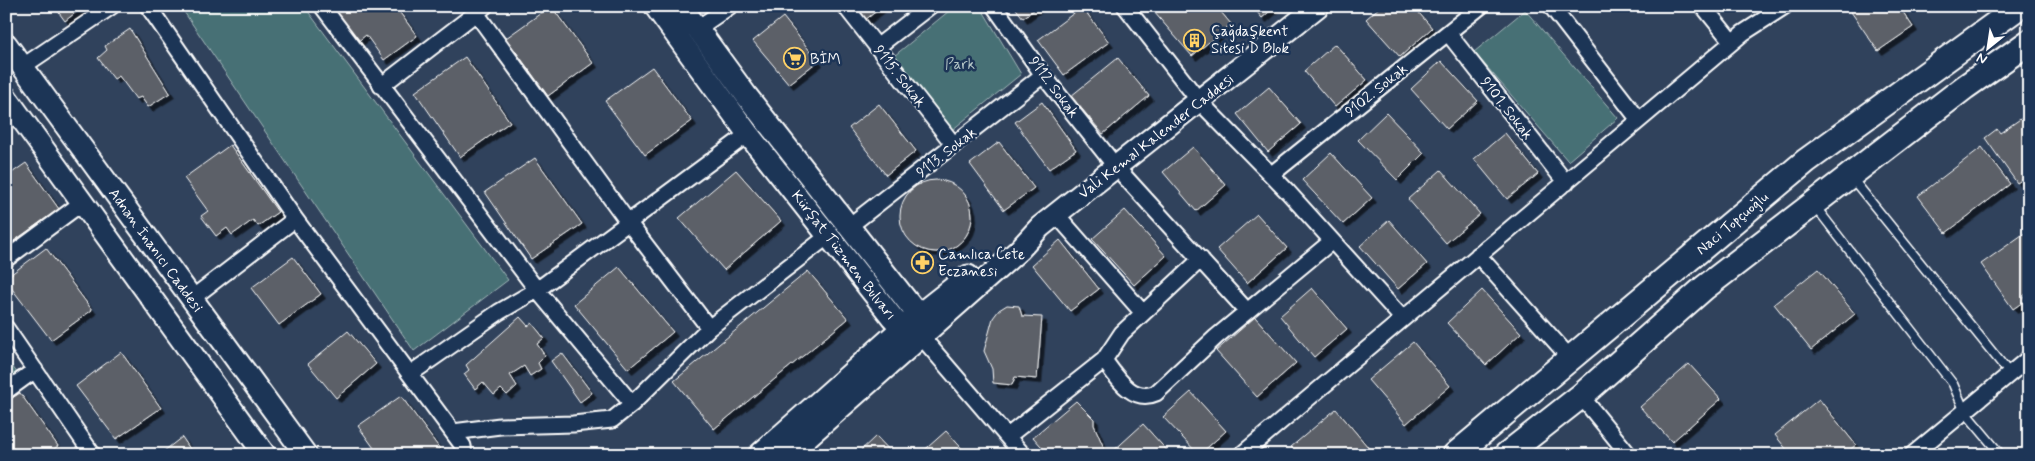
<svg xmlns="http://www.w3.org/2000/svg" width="2035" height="461" viewBox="0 0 2035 461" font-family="Mynerve,sans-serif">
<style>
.green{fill:#477074;stroke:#a3b8ba}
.building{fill:#5c6067;stroke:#fff;filter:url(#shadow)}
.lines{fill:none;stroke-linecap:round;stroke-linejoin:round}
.lane-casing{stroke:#fff;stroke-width:11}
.street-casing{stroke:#fff;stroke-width:19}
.secondary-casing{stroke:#fff;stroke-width:25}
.primary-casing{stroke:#fff;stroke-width:28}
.lane{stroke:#1d3557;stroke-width:8}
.street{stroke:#1d3557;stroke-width:15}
.secondary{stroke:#1d3557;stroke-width:21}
.primary{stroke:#1d3557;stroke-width:24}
.labels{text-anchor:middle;stroke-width:5;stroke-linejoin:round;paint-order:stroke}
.poi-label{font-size:15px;fill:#fff;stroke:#1d3557;text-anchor:start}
.park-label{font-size:15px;fill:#b5c6c7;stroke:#1d3557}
.street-label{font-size:15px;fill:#fff;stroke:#1d3557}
</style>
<defs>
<filter id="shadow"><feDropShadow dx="4.5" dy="4.5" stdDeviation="0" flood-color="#0009"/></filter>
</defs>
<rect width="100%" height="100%" fill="#30425c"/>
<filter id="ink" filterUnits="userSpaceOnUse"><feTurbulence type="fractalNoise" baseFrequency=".02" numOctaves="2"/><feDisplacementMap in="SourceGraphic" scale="10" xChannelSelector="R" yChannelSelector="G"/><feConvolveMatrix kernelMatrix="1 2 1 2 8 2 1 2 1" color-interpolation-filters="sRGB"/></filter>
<g filter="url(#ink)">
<path class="green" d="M180,6H304L508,280L414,351Z
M955,6H980L1021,74L952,130L894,56Z
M1525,10L1618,118L1568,161L1474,52Z
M6,358L18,374L6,383Z"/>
<path class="building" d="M54,6H84L65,21Z
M329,6H395L417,36L384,60L366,35L356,43Z
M551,6L593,63L548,96L506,38Z
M855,6H883L865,20Z
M1014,6H1039L1023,18Z
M1161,6H1216L1231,24L1192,56L1154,12Z
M1252,6H1276L1262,18Z
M1381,6H1413L1432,28L1400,57L1366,19Z
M1847,6H1899L1913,27L1878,51Z
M1082,7L1109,42L1064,75L1038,40Z
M783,17L818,61L789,84L753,41Z
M130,29L170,93L148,107L141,97L136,99L119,76L114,79L98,58L107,50L105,46Z
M1335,44L1367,80L1335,107L1304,71Z
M465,57L510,122L460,157L415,92Z
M1118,58L1149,96L1103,134L1071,96Z
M1441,61L1478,101L1447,129L1411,89Z
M652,67L692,121L645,155L605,101Z
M1269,87L1301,124L1268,152L1237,114Z
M1042,102L1076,150L1049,169L1015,122Z
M879,104L916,151L886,175L849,128Z
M1386,113L1424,153L1397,180L1358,140Z
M2029,113V175L2017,183L1985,138L1997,129L2000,133Z
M1505,133L1538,174L1507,199L1474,159Z
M999,142L1034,188L1004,210L970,164Z
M230,145L278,212L258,226L253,220L232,235L227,228L216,236L201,216L208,211L184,178Z
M1193,147L1226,185L1196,211L1163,172Z
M1982,147L2010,184L1946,233L1918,196Z
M1331,153L1372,198L1343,224L1302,180Z
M535,158L582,224L531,259L485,192Z
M26,163L59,209L11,243L6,237V177Z
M736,170L781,221L724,270L679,218Z
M1441,170L1480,214L1446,243L1408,199Z
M900 216a36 36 0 1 1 72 0a36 36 0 1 1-72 0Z
M1125,210L1166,256L1134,285L1092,239Z
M1257,214L1287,248L1247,283L1217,249Z
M1389,220L1427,264L1398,289L1360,246Z
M2029,230V292L2023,296L2026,300L2013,309L1981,264Z
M1060,240L1099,289L1070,311L1032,265Z
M46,248L92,310L51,340L6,281V278Z
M293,257L321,294L279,325L251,288Z
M619,267L673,332L628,369L574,304Z
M1818,269L1855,314L1811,350L1774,304Z
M808,271L848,319L714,429L674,381Z
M1312,288L1347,329L1314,357L1280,316Z
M1482,290L1521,333L1486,365L1447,323Z
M1007,305L1019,306L1022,316L1042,317L1037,379L1015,377L1012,385L993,383L992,369L984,351L993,318L999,310Z
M520,317L528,326L532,323L544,338L537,344L545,356L538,363L541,369L530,376L524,366L510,375L517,386L507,395L501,389L494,395L483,382L475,389L464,374L469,370L466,365Z
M1255,317L1296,363L1257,397L1216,351Z
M348,331L376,364L336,398L308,364Z
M1413,342L1450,386L1406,424L1368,380Z
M121,352L161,408L116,439L76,386Z
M562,353L592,393L580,402L551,361Z
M1689,364L1721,399L1672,442L1640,407Z
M1191,392L1226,431L1199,455L1163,417Z
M20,393L58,446L46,455H14L6,444V402Z
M401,396L440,449L432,455H379L358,426Z
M1819,399L1856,445L1843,455H1791L1775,435Z
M1076,401L1094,419V425L1104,448V455H1049L1033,437Z
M1336,409L1373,453L1371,455H1298L1291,447Z
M1143,424L1171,455H1110V454Z
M946,431L968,455H919Z
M876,436L894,455H856Z
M182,437L194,455H159Z"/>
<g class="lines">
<defs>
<path id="lane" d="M1851,177L2010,374
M1815,206L1953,384L1965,412L2001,455"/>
<path id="street" d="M148,6L295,219L463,446L464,455
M322,6L537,290L632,404
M845,6L954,145
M994,6L1043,75L1116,167L1247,311
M1125,6L1200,102L1288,192L1402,318
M1551,6L1639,120
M1703,6L1732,42
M476,13L628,222L709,328
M698,28L730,6
M1448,33L1566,183
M877,47L930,6
M22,67L112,6
M381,86L485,6
M1272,174L1481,6
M1056,214L1143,313
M848,227L1043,75
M1478,255L1570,358
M6,259L83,202
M191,299L295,219
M6,328L93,455
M920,335L1023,455
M1104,360L1122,333L1201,259
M410,374L499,312L537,290L748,134
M6,391L35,370
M1581,396L1629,455
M453,432L500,426L573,424L612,420L632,404L709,328L828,236
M1008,436L1104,360C1116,376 1132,404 1156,393L1216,337L1332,241
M1241,455L1743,33L1785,6
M1912,455L2029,358"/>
<path id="secondary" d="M655,6L748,134L892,317L902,328L920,335L918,315L746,95L681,6
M6,44L306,455
M6,97L265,455
M759,455L902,328L968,276
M787,455L1019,250L1040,227L1318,6"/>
<path id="primary" d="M1455,455L1806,161L2020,6
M1506,455L1581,396L1704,288L1965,87L2029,42"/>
</defs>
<use href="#lane" class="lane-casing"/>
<use href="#street" class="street-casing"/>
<use href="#secondary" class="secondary-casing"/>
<use href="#primary" class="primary-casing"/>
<use href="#lane" class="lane"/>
<use href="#street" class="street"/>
<use href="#secondary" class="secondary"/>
<use href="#primary" class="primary"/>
</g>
</g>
<defs>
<symbol id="building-ring" viewBox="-11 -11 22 22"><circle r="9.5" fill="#1d3557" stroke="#ffd166" stroke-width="1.5"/><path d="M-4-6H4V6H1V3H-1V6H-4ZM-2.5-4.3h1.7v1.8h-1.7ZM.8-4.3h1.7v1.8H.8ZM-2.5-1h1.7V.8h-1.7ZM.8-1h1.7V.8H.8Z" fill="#ffd166"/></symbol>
<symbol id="supermarket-ring" viewBox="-11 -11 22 22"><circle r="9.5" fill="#1d3557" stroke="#ffd166" stroke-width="1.5"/><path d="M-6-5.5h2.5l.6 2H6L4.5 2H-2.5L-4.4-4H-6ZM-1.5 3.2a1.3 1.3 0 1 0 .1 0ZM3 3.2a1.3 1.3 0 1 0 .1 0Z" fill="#ffd166"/></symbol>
<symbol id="pharmacy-ring" viewBox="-11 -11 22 22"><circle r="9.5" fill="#1d3557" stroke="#ffd166" stroke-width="1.5"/><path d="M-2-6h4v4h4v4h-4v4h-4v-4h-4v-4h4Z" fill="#ffd166"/></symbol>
</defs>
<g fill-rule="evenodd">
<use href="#building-ring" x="1182" y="28" width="25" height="25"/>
<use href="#supermarket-ring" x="782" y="46" width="25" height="25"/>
<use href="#pharmacy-ring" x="910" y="250" width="25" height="25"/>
</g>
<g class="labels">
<g class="poi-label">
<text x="1211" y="36">Çağdaşkent<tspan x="1211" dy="17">Sitesi D Blok</tspan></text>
<text x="810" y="64">BİM</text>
<text x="938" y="259">Camlıca Cete<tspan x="938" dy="17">Eczanesi</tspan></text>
</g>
<g class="park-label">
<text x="960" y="69">Park</text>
</g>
<g class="street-label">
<text transform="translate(900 76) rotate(52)" y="5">9115. Sokak</text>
<text transform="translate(1054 87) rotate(53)" y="5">9112. Sokak</text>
<text transform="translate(1376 90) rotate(-39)" y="5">9102. Sokak</text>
<text transform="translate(1507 108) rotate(52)" y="5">9101. Sokak</text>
<text transform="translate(1156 136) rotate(-38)" y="5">Vali Kemal Kalender Caddesi</text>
<text transform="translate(946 152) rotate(-38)" y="5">9113. Sokak</text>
<text transform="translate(1732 223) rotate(-40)" y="5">Naci Topçuoğlu</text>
<text transform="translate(156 250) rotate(54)" y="5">Adnan İnanıcı Caddesi</text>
<text transform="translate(844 255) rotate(52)" y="5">Kürşat Tüzmen Bulvarı</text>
</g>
</g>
<rect width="2035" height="461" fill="none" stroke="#1d3557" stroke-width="25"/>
<rect x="12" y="12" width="2010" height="436" fill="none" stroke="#fff" stroke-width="2" filter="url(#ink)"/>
<g transform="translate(1988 48) rotate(210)" stroke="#1d3557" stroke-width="4" paint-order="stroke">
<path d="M0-4L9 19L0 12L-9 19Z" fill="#ffffff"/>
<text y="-8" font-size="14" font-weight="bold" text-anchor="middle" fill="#ffffff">N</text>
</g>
</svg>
